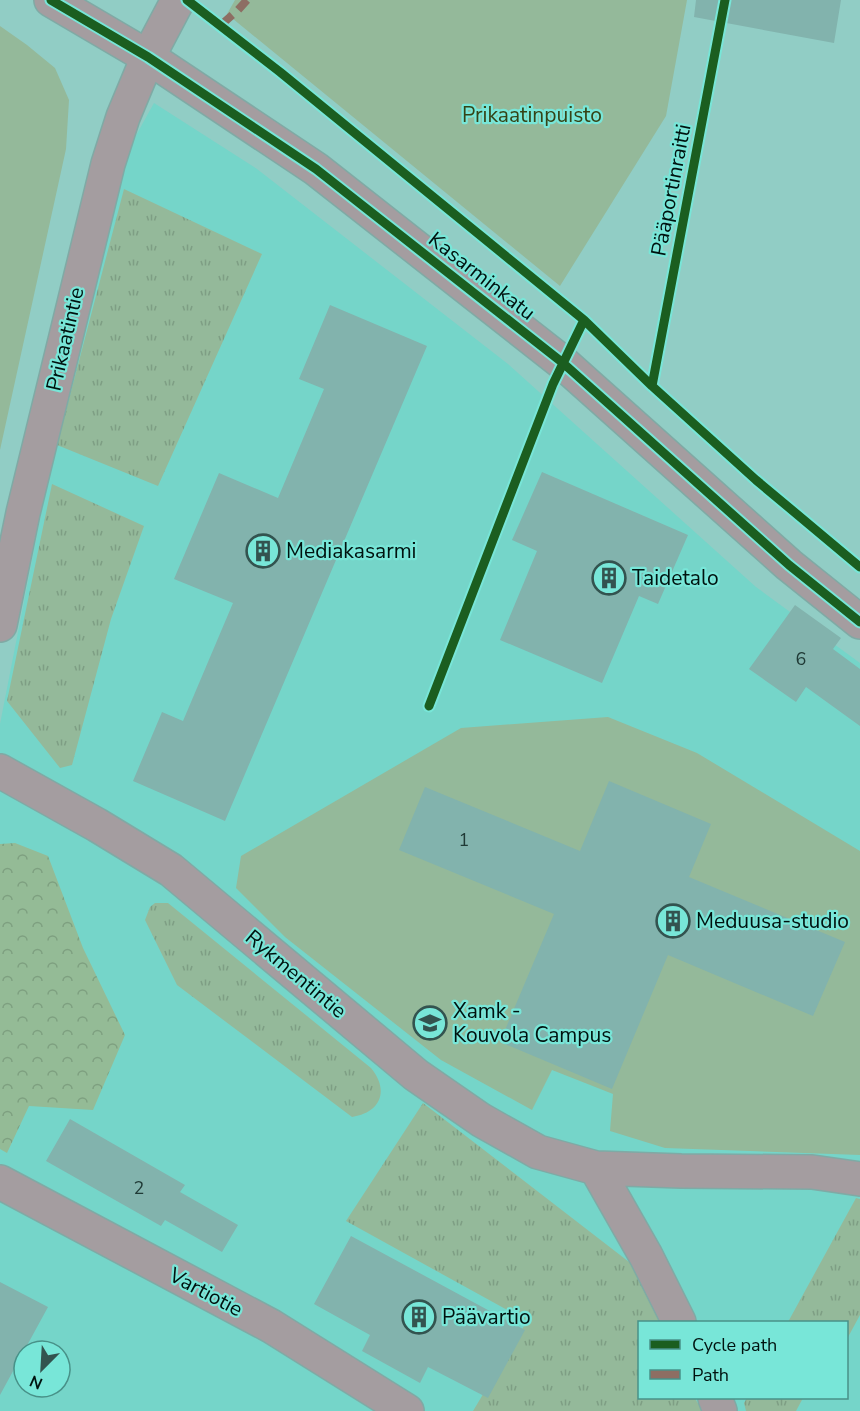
<svg xmlns="http://www.w3.org/2000/svg" width="860" height="1411" viewBox="0 0 860 1411" font-family="'Nunito Sans',sans-serif">
<style>
.built{fill:#75d5c9;fill-rule:evenodd}
.grass{fill:url(#grass-tufts)}
.forest{fill:url(#forest-crowns)}
.park{fill:#94b99a}
.building{fill:#82b3ad}
.lines{fill:none;stroke-linecap:round;stroke-linejoin:round}
.street-casing{stroke:#7faaa5;stroke-width:36}
.street{stroke:#a49da0;stroke-width:33}
.quiet{stroke:#8d6e63;stroke-width:8;stroke-dasharray:15 8;stroke-linecap:butt}
.cycleway-casing{stroke:#78e6d8;stroke-width:13}
.cycleway{stroke:#1b5e20;stroke-width:9}
.labels{text-anchor:middle;stroke-width:4.5;stroke-linejoin:round;paint-order:stroke}
.number-label{font-size:18px;fill:#203a36}
.park-label{font-size:21px;fill:#354316;stroke:#78e6d8}
.street-label{font-size:21px;fill:#00120f;stroke:#78e6d8}
.poi-label{font-size:21px;fill:#00120f;stroke:#78e6d8;text-anchor:start}
</style>
<defs>
<pattern id="grass-tufts" width="24" height="20" patternUnits="userSpaceOnUse" patternTransform="scale(1.5)"><rect width="24" height="20" fill="#94b99a"/><path d="M3 7l-1-3M5 7V3M7 7l1-3M15 17l-1-3M17 17v-4M19 17l1-3" fill="none" stroke="#7e9e84"/></pattern>
<pattern id="forest-crowns" width="20" height="18" patternUnits="userSpaceOnUse" patternTransform="scale(1.5)"><rect width="20" height="18" fill="#94bb96"/><path d="M2 6a3 3 0 1 1 6 0M12 15a3 3 0 1 1 6 0" fill="none" stroke="#7ea080"/></pattern>
</defs>
<rect width="100%" height="100%" fill="#91cdc5"/>
<path class="built" d="M154,103L257,169L508,364L756,587L860,663V1411H0V724L104,193ZM640,1322H846V1398H640ZM24,1351H60V1387H24Z"/>
<path class="grass" d="M124,189L262,254L158,486L57,445Z
M52,484L144,526L111,619L72,765L60,768L7,701Z
M155,903H168L371,1068C390,1091 380,1113 352,1117L177,985L145,920L150,907Z
M423,1103L633,1265L660,1322H640V1398H695L702,1411H473L527,1321L346,1221Z
M856,1198L860,1199V1315L847,1339L846,1322H788Z
M747,1398H803L796,1411H746L744,1403Z"/>
<path class="forest" d="M15,843L48,856L83,948L125,1035L93,1110L29,1106L7,1153L0,1149V844Z"/>
<path class="park" d="M235,0H687L666,116L560,286L227,14Z
M0,26L27,45L55,68L69,100L66,149L0,450Z
M608,717L697,753L860,851V1155L665,1148L610,1131L613,1094L552,1070L532,1110L441,1060L285,937L236,888L241,856L461,728Z"/>
<path class="building" d="M696,0H841L834,43L694,17Z
M330,305L427,346L225,821L133,781L162,712L183,721L233,603L174,579L219,473L278,498L324,389L299,379Z
M542,472L688,535L658,604L639,596L602,683L500,640L537,551L512,540Z
M795,605L841,638L833,649L860,669V726L806,687L796,702L749,669Z
M609,781L711,824L689,877L845,942L813,1016L668,955L612,1089L500,1042L554,914L399,850L425,787L580,851Z
M70,1119L185,1185L180,1192L238,1225L222,1252L165,1220L161,1226L46,1161Z
M351,1236L525,1330L488,1398L428,1367L420,1383L362,1351L370,1335L314,1304Z
M0,1282L48,1307L0,1395Z"/>
<g class="lines">
<defs>
<path id="street" d="M51,0L148,57L316,169L563,363L789,565L860,622
M0,625L23,513L108,164L123,117L148,57L178,0
M0,771L97,825L171,870L416,1075L481,1120L538,1152L596,1168
M0,1182L271,1326L407,1411
M679,1322L646,1256L596,1168L681,1171L812,1172L860,1179
M715,1398L720,1411"/>
</defs>
<use href="#street" class="street-casing"/>
<use href="#street" class="street"/>
<path class="quiet" d="M221,25L238,10L247,0"/>
<defs>
<path id="cycleway" d="M51,0L148,57L316,169L563,363L789,565L860,622
M187,0L280,72L584,320L652,386L756,480L860,567
M652,386L725,0
M429,706L553,384L584,320"/>
</defs>
<use href="#cycleway" class="cycleway-casing"/>
<use href="#cycleway" class="cycleway"/>
</g>
<defs>
<symbol id="building-ring" viewBox="-11 -11 22 22"><circle r="9.5" fill="#78e6d8" stroke="#33534f" stroke-width="1.5"/><path d="M-4-6H4V6H1V3H-1V6H-4ZM-2.5-4.3h1.7v1.8h-1.7ZM.8-4.3h1.7v1.8H.8ZM-2.5-1h1.7V.8h-1.7ZM.8-1h1.7V.8H.8Z" fill="#33534f"/></symbol>
<symbol id="university-ring" viewBox="-11 -11 22 22"><circle r="9.5" fill="#78e6d8" stroke="#33534f" stroke-width="1.5"/><path d="M0-5L7-2L0 1L-7-2ZM-4 1L0 2.5L4 1V4Q0 6-4 4Z" fill="#33534f"/></symbol>
</defs>
<g fill-rule="evenodd">
<use href="#building-ring" x="244" y="532" width="38" height="38"/>
<use href="#building-ring" x="590" y="559" width="38" height="38"/>
<use href="#building-ring" x="654" y="902" width="38" height="38"/>
<use href="#university-ring" x="411" y="1004" width="38" height="38"/>
<use href="#building-ring" x="400" y="1298" width="38" height="38"/>
</g>
<g class="labels">
<g class="number-label">
<text x="801" y="665">6</text>
<text x="464" y="846">1</text>
<text x="139" y="1194">2</text>
</g>
<g class="park-label">
<text x="532" y="122">Prikaatinpuisto</text>
</g>
<g class="street-label">
<text transform="translate(671 190) rotate(-79)" y="7">Pääportinraitti</text>
<text transform="translate(482 276) rotate(38)" y="7">Kasarminkatu</text>
<text transform="translate(65 339) rotate(-77)" y="7">Prikaatintie</text>
<text transform="translate(296 974) rotate(40)" y="7">Rykmentintie</text>
<text transform="translate(206 1292) rotate(28)" y="7">Vartiotie</text>
</g>
<g class="poi-label">
<text x="286" y="558">Mediakasarmi</text>
<text x="632" y="585">Taidetalo</text>
<text x="696" y="928">Meduusa-studio</text>
<text x="453" y="1018">Xamk -<tspan x="453" dy="24">Kouvola Campus</tspan></text>
<text x="442" y="1324">Päävartio</text>
</g>
</g>
<rect x="638" y="1321" width="210" height="78" fill="#78e6d8" stroke="#489188" stroke-width="1.5"/>
<rect x="650" y="1340" width="30" height="9" fill="#1b5e20" stroke="#489188" stroke-width="1.5"/>
<text x="692" y="1351" font-size="18" fill="#00120f">Cycle path</text>
<rect x="650" y="1370" width="30" height="9" fill="#8d6e63" stroke="#489188" stroke-width="1.5"/>
<text x="692" y="1381" font-size="18" fill="#00120f">Path</text>
<g transform="translate(42 1369) rotate(204)"><circle r="28" fill="#78e6d8" stroke="#489188" stroke-width="1.5"/>
<path d="M0-4.5L10 22L0 15L-10 22Z" fill="#33534f"/>
<text y="-9" font-size="16" font-weight="bold" text-anchor="middle" fill="#00120f">N</text>
</g>
</svg>
